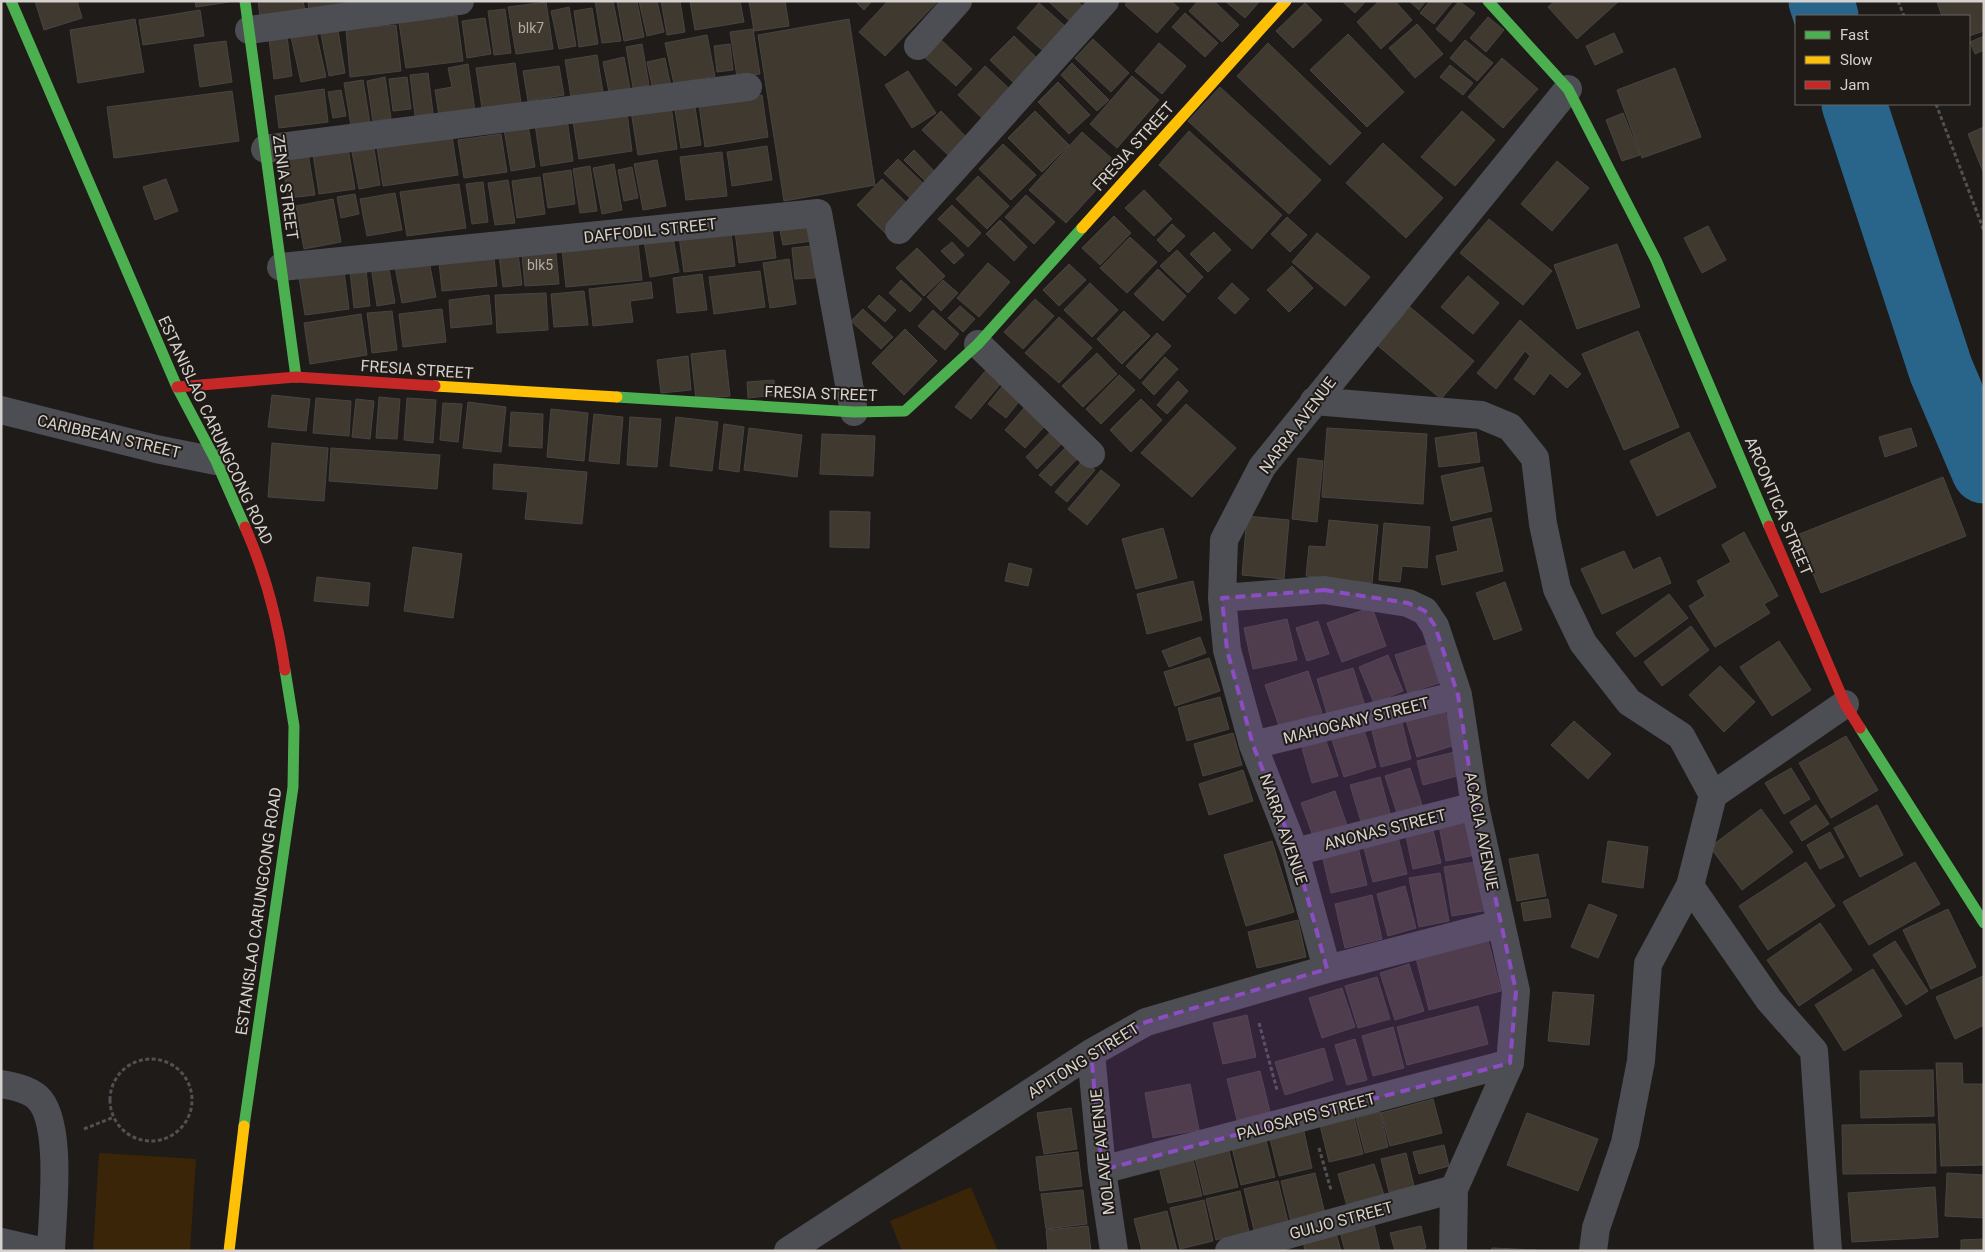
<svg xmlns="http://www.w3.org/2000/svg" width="1985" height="1252" viewBox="0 0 1985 1252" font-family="Roboto,sans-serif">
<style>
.green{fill:#3b2508}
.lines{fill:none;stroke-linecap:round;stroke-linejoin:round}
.river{stroke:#29658b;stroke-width:65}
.building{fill:#403930;stroke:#474442}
.path{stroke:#515153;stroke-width:3;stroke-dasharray:4 2.5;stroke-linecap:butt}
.street{stroke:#4d4e54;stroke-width:28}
.fast{stroke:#4caf50;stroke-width:11}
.slow{stroke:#ffc107;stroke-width:11}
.jam{stroke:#c62828;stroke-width:11}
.marked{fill:#8d4dc2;fill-opacity:0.2;stroke:#8d4dc2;stroke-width:4;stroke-dasharray:10 6;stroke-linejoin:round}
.labels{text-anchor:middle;stroke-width:4;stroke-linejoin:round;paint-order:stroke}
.number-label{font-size:14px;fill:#b0aba6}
.street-label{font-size:16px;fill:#d5d1ce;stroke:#201b16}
</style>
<rect width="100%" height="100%" fill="#1e1b18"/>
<path class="green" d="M99,1153L196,1159L190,1251H93Z
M971,1187L998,1251H902L890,1221Z"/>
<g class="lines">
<path class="river" d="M1821,1L1826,16
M1854,104L1941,370L1984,471"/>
</g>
<path class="building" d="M35,1H77L82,18L44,30Z
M195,1H229V2L196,7Z
M258,1H303L305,11L260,16Z
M308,1H387L309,11Z
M595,1H613L621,41L602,43Z
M617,1H637L644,37L624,41Z
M639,1H657L664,32L647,36Z
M661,1H680L685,32L667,35Z
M690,1H740L744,22L695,30Z
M749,1H785L789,26L754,31Z
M855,1H872L864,10Z
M888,1H938L885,56L859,32Z
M1048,1H1077L1087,10L1074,25Z
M1128,1H1171L1179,8L1157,33L1125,5Z
M1198,1H1214L1239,25L1222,42L1189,11Z
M1225,1H1260L1245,18Z
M1342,1H1366L1355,13Z
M1379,1H1395L1412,20L1381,49L1357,22Z
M1409,1H1426L1419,10Z
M1430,1H1453L1434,24L1420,13Z
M1459,1L1475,13L1451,42L1436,29Z
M1555,1H1554H1619L1577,39L1548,7Z
M1940,1H1984V31L1969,36V16H1942L1937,2Z
M546,2L553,49L516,54L508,7Z
M1039,3L1065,26L1043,51L1017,28Z
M1305,3L1322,20L1293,48L1276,31Z
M569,7L576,46L559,49L551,11Z
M592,8L598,44L579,47L574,11Z
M505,9L511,53L494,55L488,11Z
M200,10L204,36L143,45L139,20Z
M1185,13L1218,43L1205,57L1172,27Z
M457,16L463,61L406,68L399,23Z
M1488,17L1504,30L1486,52L1470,38Z
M485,18L491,54L467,58L462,21Z
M135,19L144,72L78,83L70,30Z
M849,19L875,185L784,201L758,35Z
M1417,24L1443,54L1415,78L1389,48Z
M396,25L401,71L350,77L346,29Z
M753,29L760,74L737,77L730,32Z
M338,31L345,73L329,76L321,34Z
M316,32L326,77L301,82L291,37Z
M1614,33L1623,52L1595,65L1586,46Z
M1348,34L1404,92L1367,127L1310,70Z
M707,35L715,76L674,84L665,43Z
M287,36L292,76L274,79L269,39Z
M1014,36L1041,62L1018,87L990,60Z
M1984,36V50L1975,54L1970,42Z
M938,37L972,69L956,86L922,55Z
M1093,39L1129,73L1111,92L1075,58Z
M1465,40L1493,63L1477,81L1450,58Z
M226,41L232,82L200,87L194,45Z
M1159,43L1186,66L1162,94L1135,71Z
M1268,43L1361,133L1330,165L1237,76Z
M642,44L649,85L633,88L626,47Z
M730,44L733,70L717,72L714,46Z
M597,55L603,92L571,97L565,60Z
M624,57L630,88L609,92L603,62Z
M665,58L671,87L653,90L647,62Z
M1502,58L1538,89L1503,128L1468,97Z
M515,63L521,103L482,108L476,68Z
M1072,63L1109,100L1097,111L1061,75Z
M468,64L475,111L439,116L435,90L452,87L448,68Z
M1450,65L1473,83L1463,95L1440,77Z
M559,66L564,95L528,101L523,71Z
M985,66L1015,94L987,123L958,95Z
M1675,68L1701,137L1642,158L1617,90Z
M908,71L936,113L912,128L885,85Z
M428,73L433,113L415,116L410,75Z
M1132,76L1159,100L1117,148L1090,124Z
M385,77L391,118L373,122L367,81Z
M407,77L411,109L393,111L389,79Z
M363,80L370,123L351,126L344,83Z
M1058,82L1090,115L1069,134L1038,102Z
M1220,87L1321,180L1289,214L1188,121Z
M324,89L328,122L279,128L275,96Z
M341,90L346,116L333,118L328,92Z
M232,91L239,141L114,158L107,107Z
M762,95L768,137L705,147L699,105Z
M671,106L677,149L638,155L631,111Z
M695,107L701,145L681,148L675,110Z
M941,111L970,141L952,159L922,130Z
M1035,111L1069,145L1042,172L1008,138Z
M1462,111L1495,140L1455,186L1421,157Z
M627,113L632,151L579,159L573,121Z
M1623,113L1640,155L1622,161L1606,120Z
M567,119L573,161L541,166L535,124Z
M528,125L535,167L511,171L504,129Z
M1984,127V174L1968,134Z
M1189,131L1282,215L1252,249L1159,165Z
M1082,132L1119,165L1066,223L1029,190Z
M501,134L507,172L464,178L458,140Z
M452,136L458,175L383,186L377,147Z
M1383,143L1443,198L1406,238L1346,183Z
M1003,144L1036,175L1011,200L979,169Z
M767,146L772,180L732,186L727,152Z
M348,148L355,189L319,194L313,154Z
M374,149L380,185L359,189L352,152Z
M914,150L941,178L931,187L904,160Z
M722,152L727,196L686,200L680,157Z
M308,153L315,195L288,198L281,156Z
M898,159L931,191L917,205L884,173Z
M657,160L666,206L643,210L634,164Z
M1557,161L1589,188L1552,231L1521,204Z
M614,164L622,210L602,214L593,168Z
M590,166L597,211L580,213L573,169Z
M632,167L638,198L624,201L618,170Z
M571,170L575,204L548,208L543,174Z
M978,176L1009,206L987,229L956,199Z
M540,177L545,214L517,218L512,181Z
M166,179L178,211L155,220L143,187Z
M882,179L913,209L888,236L857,205Z
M508,180L515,223L495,225L488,183Z
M483,182L488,222L472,224L466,184Z
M459,184L466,228L407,236L400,192Z
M1144,190L1172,219L1154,236L1125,208Z
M395,193L402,230L367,236L360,199Z
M355,194L359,214L341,218L337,197Z
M1026,195L1055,222L1034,244L1005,217Z
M333,199L341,242L304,249L296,206Z
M952,205L981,233L968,247L938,219Z
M1114,216L1131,233L1100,265L1082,248Z
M1287,217L1307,235L1290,252L1271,234Z
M1489,219L1552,271L1523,305L1460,253Z
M771,220L776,258L739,263L734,224Z
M1000,220L1027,247L1014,261L986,234Z
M730,224L735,266L684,272L678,230Z
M1172,224L1185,236L1169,252L1157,240Z
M1708,226L1726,260L1702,273L1684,238Z
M809,227L812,241L783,245L780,231Z
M672,231L679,272L650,277L643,235Z
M1214,232L1231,250L1208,272L1190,254Z
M637,233L642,280L566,287L561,240Z
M1317,233L1370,277L1345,306L1292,262Z
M1130,237L1157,262L1127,293L1100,268Z
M952,242L964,255L954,264L941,251Z
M555,243L559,284L525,286L521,246Z
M1617,244L1640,307L1577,329L1554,265Z
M517,245L522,285L503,287L498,248Z
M813,246L815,278L795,279L792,248Z
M493,248L497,286L442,291L438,253Z
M917,248L945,276L924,296L896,268Z
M1177,250L1203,277L1188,293L1160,266Z
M428,256L436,297L402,303L394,262Z
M387,257L395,303L377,306L370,260Z
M789,259L796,304L770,308L763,263Z
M988,263L1010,282L979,317L957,298Z
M343,264L349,309L305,315L298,271Z
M1069,264L1086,280L1059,306L1043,290Z
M1292,266L1313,288L1289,312L1267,290Z
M1158,269L1186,296L1163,321L1134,294Z
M366,270L370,306L354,308L350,271Z
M760,271L765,307L714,314L709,277Z
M702,274L707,310L677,313L673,278Z
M1468,276L1499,303L1473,334L1441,307Z
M901,280L922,299L910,312L889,293Z
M943,280L958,293L941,311L927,297Z
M651,282L653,298L630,301L633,322L593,326L589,289Z
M1090,283L1118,310L1092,337L1064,310Z
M1232,283L1249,299L1235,314L1218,298Z
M584,291L588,325L554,327L551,294Z
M546,293L548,330L497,333L495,295Z
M489,295L492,324L451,328L449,300Z
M879,295L896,310L885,322L868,307Z
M1035,299L1054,316L1023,349L1004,332Z
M960,306L975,319L963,332L948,318Z
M1410,307L1474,361L1441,399L1377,345Z
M442,309L446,342L403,347L399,314Z
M863,309L893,337L881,349L851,321Z
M933,310L959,334L945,350L918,326Z
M392,311L397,350L372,353L367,313Z
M1124,311L1150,336L1122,364L1097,339Z
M361,314L367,355L310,364L304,323Z
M1059,317L1092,348L1059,383L1025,353Z
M1520,320L1581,374L1567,388L1550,373L1534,395L1514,379L1530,356L1525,351L1496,389L1477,373Z
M905,329L937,361L904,395L872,363Z
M1638,331L1679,427L1624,450L1582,354Z
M1157,333L1171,346L1140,379L1126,366Z
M725,350L730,396L696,399L691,354Z
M1097,353L1117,374L1083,407L1062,386Z
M688,356L691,390L661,393L657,360Z
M1165,357L1178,369L1154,395L1142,383Z
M987,369L1002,382L971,419L955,407Z
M1119,375L1135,390L1101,424L1086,409Z
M1008,379L1026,393L1006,418L988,404Z
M774,380L775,395L748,398L747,382Z
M1178,381L1188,391L1167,414L1157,405Z
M272,395L310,399L306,431L268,427Z
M379,397L400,399L397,439L376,438Z
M316,398L351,401L349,436L313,433Z
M407,398L436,400L433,443L404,440Z
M356,399L374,401L370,439L352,437Z
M1141,399L1162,420L1131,452L1110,430Z
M1031,400L1052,418L1025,448L1005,430Z
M468,402L506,407L501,452L463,448Z
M443,403L462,404L458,442L440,440Z
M1186,404L1236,448L1192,497L1141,453Z
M551,409L588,413L584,461L547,457Z
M511,412L543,414L542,448L509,446Z
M594,414L623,417L619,464L589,461Z
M630,417L661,419L657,467L627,465Z
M676,417L718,422L712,471L670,466Z
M724,424L744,427L739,472L719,469Z
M1056,426L1068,437L1037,469L1026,457Z
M749,428L802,435L797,477L744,470Z
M1327,428L1427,434L1423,504L1322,497Z
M1911,428L1917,446L1885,457L1879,437Z
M1476,432L1480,462L1439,467L1435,438Z
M1689,432L1716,487L1657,516L1630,461Z
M822,434L875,436L873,476L820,474Z
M272,443L328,448L324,501L268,497Z
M1070,443L1081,455L1051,486L1039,475Z
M331,448L440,455L437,489L329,481Z
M1298,458L1323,461L1317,522L1292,519Z
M1084,459L1095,470L1067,502L1055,492Z
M494,464L587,472L582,524L525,519L528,492L493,489Z
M1483,467L1492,511L1451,521L1441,476Z
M1101,470L1120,485L1087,525L1068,509Z
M1943,477L1966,536L1821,593L1797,535Z
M830,511L870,512L869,548L830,547Z
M1247,516L1289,520L1284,579L1242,575Z
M1491,518L1503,571L1442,585L1436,556L1458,551L1453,527Z
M1329,520L1378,525L1372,583L1306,576L1309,546L1326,547Z
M1384,523L1430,527L1427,568L1402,566L1400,582L1379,580Z
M1163,528L1177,578L1136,589L1122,539Z
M1744,532L1778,596L1764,604L1770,613L1715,647L1689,606L1705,596L1697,581L1731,562L1722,545Z
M413,547L462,554L453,618L404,611Z
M1624,551L1633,570L1660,557L1671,583L1602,614L1581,569Z
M1009,563L1032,569L1028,586L1005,581Z
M317,577L370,583L368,606L314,601Z
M1193,581L1202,620L1147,634L1137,594Z
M1505,582L1522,630L1494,640L1476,593Z
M1669,594L1688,618L1635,657L1616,633Z
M1372,607L1386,646L1342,662L1327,623Z
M1287,619L1297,660L1253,669L1244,628Z
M1318,621L1329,654L1307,661L1296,628Z
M1691,626L1709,650L1662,686L1644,662Z
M1200,637L1206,653L1169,667L1162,651Z
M1779,641L1811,690L1772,716L1740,667Z
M1426,645L1439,683L1408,693L1395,655Z
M1388,655L1403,691L1374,703L1359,667Z
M1209,658L1220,691L1175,706L1164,672Z
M1720,666L1755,702L1724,732L1689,695Z
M1353,668L1365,706L1328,717L1317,679Z
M1308,671L1322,713L1279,726L1265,685Z
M1220,697L1229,729L1187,741L1178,708Z
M1443,705L1455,745L1417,757L1405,717Z
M1400,715L1411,759L1381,767L1370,723Z
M1574,721L1611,754L1588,779L1551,745Z
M1363,727L1376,767L1344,777L1331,737Z
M1233,733L1242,765L1203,776L1194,744Z
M1846,736L1878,790L1831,818L1799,763Z
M1326,741L1338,776L1312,783L1302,748Z
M1455,752L1461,775L1423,785L1417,761Z
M1410,768L1422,805L1397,813L1385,776Z
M1791,768L1810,799L1784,814L1765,783Z
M1243,770L1253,801L1209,815L1199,784Z
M1380,777L1391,817L1362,825L1350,785Z
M1335,791L1347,825L1313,836L1301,803Z
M1816,805L1829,824L1802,841L1790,822Z
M1877,805L1903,855L1860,877L1834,828Z
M1761,809L1793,852L1742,890L1710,847Z
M1473,814L1480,854L1446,861L1438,821Z
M1432,826L1441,863L1413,869L1405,832Z
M1830,832L1844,857L1820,869L1807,845Z
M1397,833L1407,874L1373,882L1362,841Z
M1272,841L1294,912L1246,926L1224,855Z
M1608,841L1648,847L1643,888L1602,882Z
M1357,843L1367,885L1331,893L1321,851Z
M1538,854L1546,896L1517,901L1509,859Z
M1481,861L1489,910L1452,916L1444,867Z
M1806,862L1835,906L1768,950L1739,906Z
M1915,862L1940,904L1869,945L1843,902Z
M1440,873L1449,921L1419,927L1409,878Z
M1405,886L1416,928L1388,936L1377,894Z
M1372,895L1382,939L1345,948L1335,904Z
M1548,899L1551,917L1524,921L1521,903Z
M1589,904L1617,915L1598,958L1571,947Z
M1948,909L1976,967L1931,989L1903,930Z
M1298,920L1306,957L1257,968L1248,932Z
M1820,923L1852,970L1799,1006L1767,960Z
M1488,940L1501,991L1429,1010L1416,958Z
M1895,941L1928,991L1906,1005L1873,955Z
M1409,964L1424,1011L1395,1020L1380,973Z
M1873,969L1902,1016L1844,1051L1815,1005Z
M1983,976L1984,1025L1955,1039L1936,997Z
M1377,977L1390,1019L1358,1028L1345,986Z
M1342,988L1355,1027L1322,1038L1309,998Z
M1553,992L1594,995L1589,1045L1548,1041Z
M1478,1006L1488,1044L1407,1065L1397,1027Z
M1247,1015L1256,1057L1223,1064L1213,1023Z
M1393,1027L1404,1068L1373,1076L1362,1036Z
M1355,1039L1367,1080L1347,1085L1335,1045Z
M1324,1048L1333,1080L1285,1095L1275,1062Z
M1936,1063H1962L1963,1084H1984V1165L1941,1166Z
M1933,1070L1934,1116L1861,1118L1860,1071Z
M1260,1071L1270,1112L1237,1120L1227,1079Z
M1190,1084L1199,1130L1153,1138L1145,1093Z
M1433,1099L1442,1133L1390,1146L1381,1113Z
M1071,1108L1077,1149L1044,1154L1037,1113Z
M1380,1112L1388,1147L1365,1153L1356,1118Z
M1353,1113L1363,1154L1329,1162L1319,1121Z
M1527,1113L1598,1139L1578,1191L1507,1165Z
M1935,1124L1936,1173L1843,1174L1842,1125Z
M1303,1127L1312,1168L1279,1176L1269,1135Z
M1265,1136L1275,1177L1241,1185L1231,1144Z
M1444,1145L1449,1166L1419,1174L1413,1152Z
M1228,1147L1238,1187L1204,1195L1194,1154Z
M1078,1152L1082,1186L1040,1191L1036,1157Z
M1406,1153L1414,1186L1389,1192L1381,1159Z
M1192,1155L1202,1196L1168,1203L1158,1163Z
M1374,1164L1384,1195L1347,1206L1338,1174Z
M1315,1173L1325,1214L1291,1222L1281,1181Z
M1947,1173L1984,1175V1218L1945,1216Z
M1278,1181L1288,1222L1254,1230L1244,1189Z
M1935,1187L1938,1237L1852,1242L1848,1193Z
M1083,1190L1087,1224L1046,1229L1041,1194Z
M1240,1191L1249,1232L1216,1240L1206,1199Z
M1204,1200L1213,1241L1180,1249L1170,1208Z
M1167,1211L1177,1251H1142L1134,1219Z
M1374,1224L1380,1251H1345L1340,1232Z
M1088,1226L1091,1251H1048L1046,1230Z
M1421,1226L1426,1248L1412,1251H1395L1390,1233Z
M1336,1233L1341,1251H1305L1303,1241Z
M1984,1239V1251H1961V1240Z
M1492,1248L1537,1250V1251H1491Z"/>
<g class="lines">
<path class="path" d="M1898,1L1904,16
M1936,104L1984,231
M1259,1023L1277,1090
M110 1100a41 41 0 1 1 82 0a41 41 0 1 1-82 0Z
M84,1129L114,1117
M1319,1148L1331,1190"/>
<path class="street" d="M249,30L460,1
M918,46L958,1
M265,149L748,87
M899,230L1105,1
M281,267L818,213L854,412
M978,344L1091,454
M1314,401L1481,415L1510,427L1535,458L1543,524L1557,589L1583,643L1629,702L1681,736L1713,795L1690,886L1648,964L1641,1061L1625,1143L1596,1228L1593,1251
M1,410L156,449L216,461
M1222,598L1324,590L1408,603L1425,611L1435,626L1458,695L1475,806L1516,991L1510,1063L1454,1189L1453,1251
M1253,745L1458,695
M1713,795L1845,704
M1295,852L1475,806
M1690,886L1769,1000L1814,1051L1828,1251
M1327,969L1295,852L1253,745L1227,650L1222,598L1224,540L1262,467L1568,89
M1091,1053L1102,1170L1114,1251
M1,1084C13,1086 28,1089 37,1097C64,1121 52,1216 51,1251
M1102,1170L1510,1063
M1,1242L40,1251
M788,1251L1091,1053L1146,1022L1327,969L1500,924
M1229,1251L1454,1189"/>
<path class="fast" d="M11,1L177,387L216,461L245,527
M245,1L296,377
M1488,1L1568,89L1656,260L1769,526
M617,397L854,412L905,411L978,344L1082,228
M1860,728L1984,923
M244,1126L293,787L294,726L285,670"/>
<path class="slow" d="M1082,228L1286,1
M435,386L617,397
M229,1251L244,1126"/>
<path class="jam" d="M177,387L296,377L435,386
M1769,526L1845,704L1860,728
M245,527C265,572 278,622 285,670"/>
</g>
<path class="marked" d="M1324,590L1408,603L1425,611L1435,626L1458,695L1475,806L1516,991L1510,1063L1102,1170L1091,1053L1146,1022L1327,969L1295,852L1253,745L1227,650L1222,598Z"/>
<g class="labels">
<g class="number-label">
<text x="531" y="33">blk7</text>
<text x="540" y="270">blk5</text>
</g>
<g class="street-label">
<text transform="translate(1133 146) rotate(-48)" y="6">FRESIA STREET</text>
<text transform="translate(286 187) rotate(82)" y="6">ZENIA STREET</text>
<text transform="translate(650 230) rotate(-6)" y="6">DAFFODIL STREET</text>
<text transform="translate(417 369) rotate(4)" y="6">FRESIA STREET</text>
<text transform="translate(821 393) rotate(2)" y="6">FRESIA STREET</text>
<text transform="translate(1297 425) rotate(-53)" y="6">NARRA AVENUE</text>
<text transform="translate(216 430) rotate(65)" y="6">ESTANISLAO CARUNGCONG ROAD</text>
<text transform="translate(109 436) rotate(13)" y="6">CARIBBEAN STREET</text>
<text transform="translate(1779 506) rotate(67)" y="6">ARCONTICA STREET</text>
<text transform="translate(1356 720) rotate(-14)" y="6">MAHOGANY STREET</text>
<text transform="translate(1284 829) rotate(71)" y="6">NARRA AVENUE</text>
<text transform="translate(1385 829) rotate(-14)" y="6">ANONAS STREET</text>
<text transform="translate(1482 831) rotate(79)" y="6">ACACIA AVENUE</text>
<text transform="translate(258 911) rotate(-82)" y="6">ESTANISLAO CARUNGCONG ROAD</text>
<text transform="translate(1083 1060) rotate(-32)" y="6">APITONG STREET</text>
<text transform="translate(1306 1116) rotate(-15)" y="6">PALOSAPIS STREET</text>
<text transform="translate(1102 1152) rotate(-96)" y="6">MOLAVE AVENUE</text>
<text transform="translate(1341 1220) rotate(-15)" y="6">GUIJO STREET</text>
</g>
</g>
<rect width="1985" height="1252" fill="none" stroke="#d5d1ce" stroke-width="5"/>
<rect x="1795" y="15" width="175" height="90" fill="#201b16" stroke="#686460"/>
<rect x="1805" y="31" width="25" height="8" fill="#4caf50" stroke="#686460"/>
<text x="1840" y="40" font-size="15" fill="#d5d1ce">Fast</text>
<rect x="1805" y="56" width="25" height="8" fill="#ffc107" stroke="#686460"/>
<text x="1840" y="65" font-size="15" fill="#d5d1ce">Slow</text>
<rect x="1805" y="81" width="25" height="8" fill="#c62828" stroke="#686460"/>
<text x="1840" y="90" font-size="15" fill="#d5d1ce">Jam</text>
</svg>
